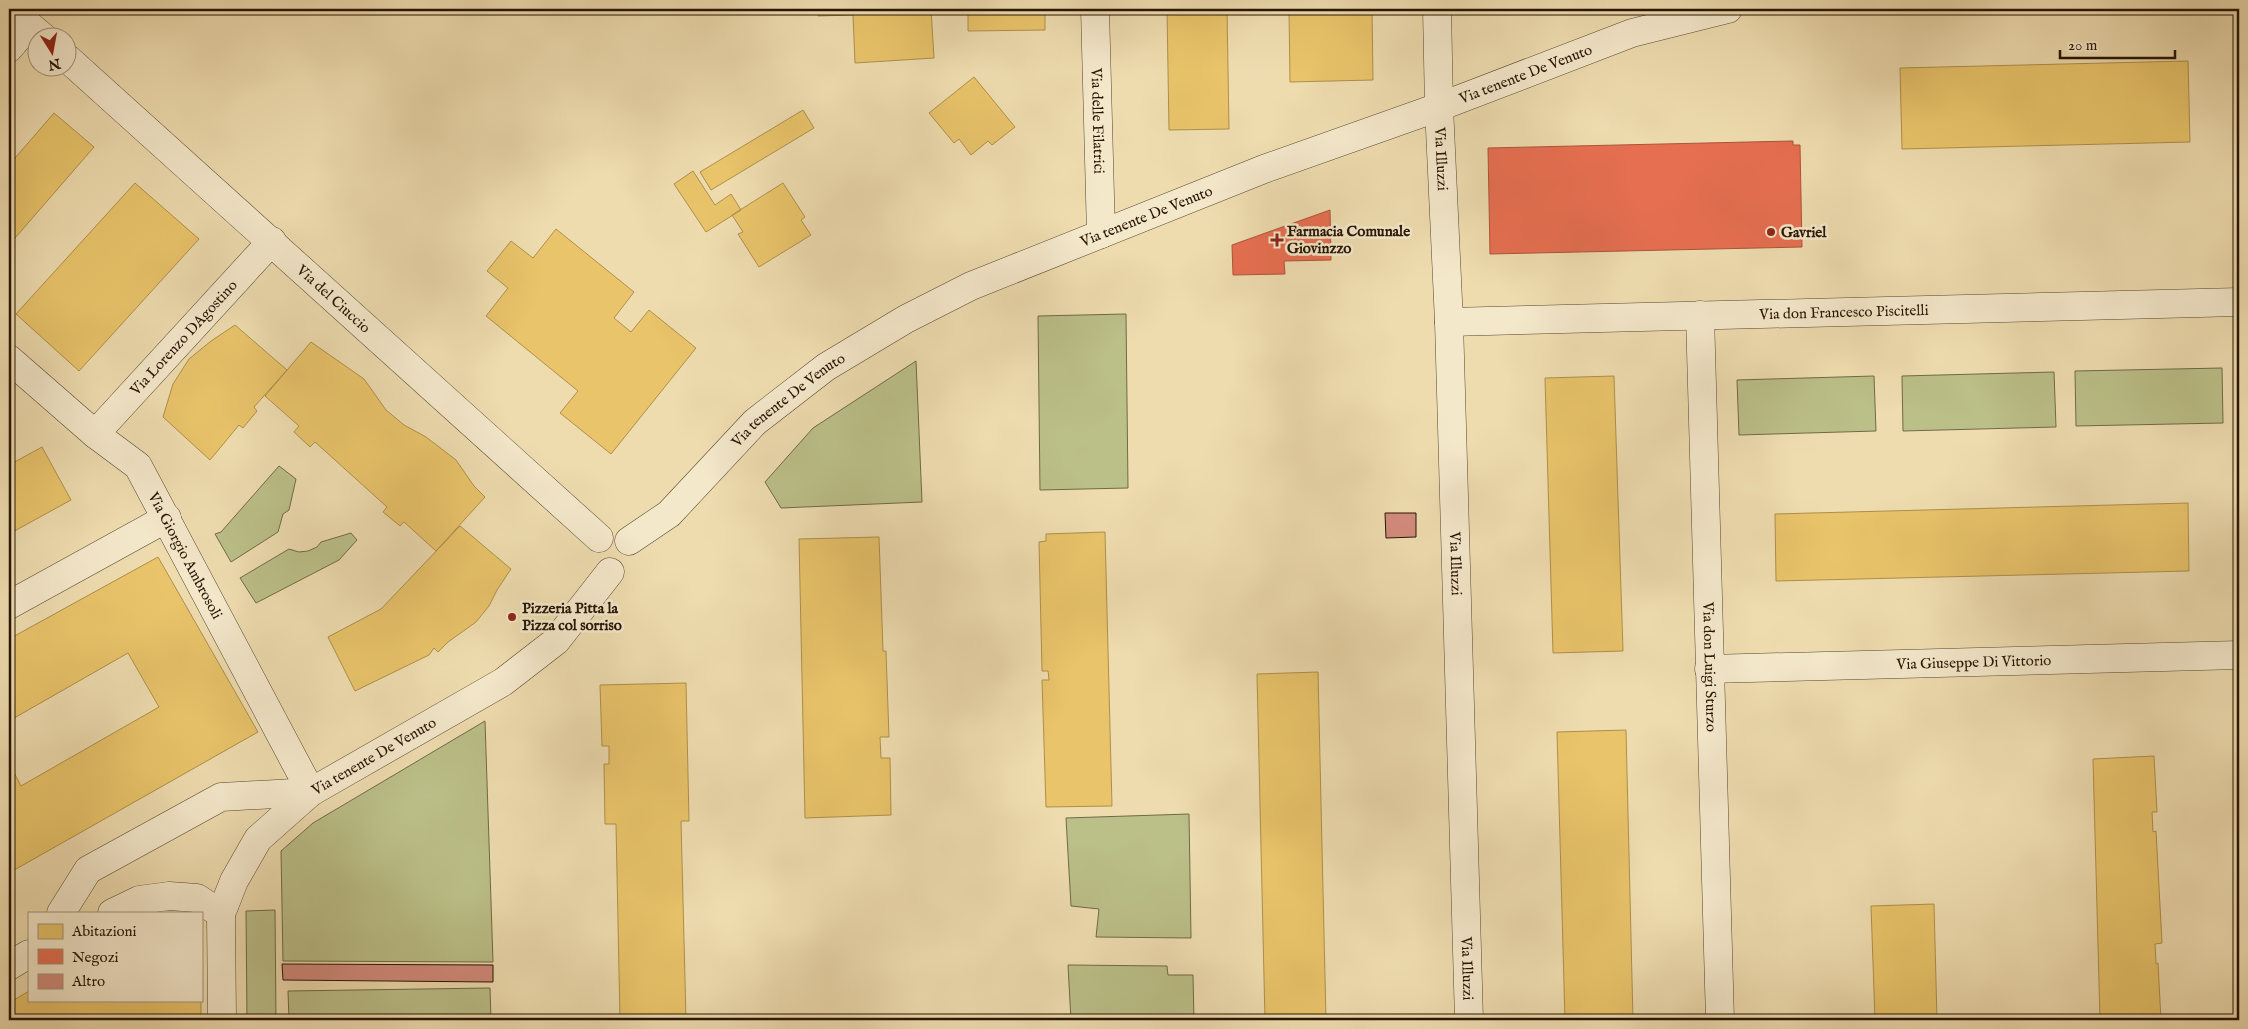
<svg xmlns="http://www.w3.org/2000/svg" width="2248" height="1029" viewBox="0 0 2248 1029" font-family="'IM FELL English',serif">
<style>
.green{fill:#bbbf88;stroke:#706a45}
.homes{fill:#e9c46a;stroke:#ae8f4b}
.shops{fill:#e76f51;stroke:#ad5439}
.building{fill:#d28b7d;stroke:#261402}
.lines{fill:none;stroke-linecap:round;stroke-linejoin:round}
.street-casing{stroke:#58462d;stroke-width:29}
.street{stroke:#f4e8cb;stroke-width:28}
.poi-dot{fill:#8f2418;stroke:#f4e8cb;stroke-width:2}
.labels{text-anchor:middle;stroke-width:5;stroke-linejoin:round;paint-order:stroke}
.street-label{font-size:15px;fill:#261402;stroke:#f4e8cb}
.poi-label{font-size:15px;font-weight:bold;fill:#261402;stroke:#f4e8cb;text-anchor:start}
</style>
<rect width="100%" height="100%" fill="#eedcaf"/>
<filter id="stains"><feTurbulence type="fractalNoise" baseFrequency=".004" numOctaves="4"/><feColorMatrix values="0 0 0 0 .2 0 0 0 0 .09 0 0 0 0 .02 0 0 0 .5 -.17"/></filter>
<radialGradient id="worn" r=".72"><stop offset=".6" stop-color="#630" stop-opacity="0"/><stop offset="1" stop-color="#630" stop-opacity=".3"/></radialGradient>
<path class="green" d="M1126,314L1128,488L1040,490L1038,316Z
M916,361L922,502L781,508L765,482L813,428Z
M2222,368L2223,423L2076,426L2075,371Z
M2054,372L2056,427L1903,431L1902,376Z
M1874,376L1876,431L1739,435L1737,380Z
M279,466L296,479L289,510L283,514L278,532L231,562L215,534L221,532Z
M351,533L357,540L339,560L256,603L240,578L289,549L299,552L308,551L317,547L321,542Z
M485,721L493,962L283,961L281,851L313,823Z
M1189,814L1191,938L1096,937L1099,909L1071,906L1066,818Z
M275,910L276,1020H247L246,911Z
M1068,965L1167,966L1168,975H1193L1194,1020H1071Z
M490,988L491,1020H289L288,991Z"/>
<path class="homes" d="M818,9H931L934,58L855,63L853,15L818,16Z
M968,9H1045V30L968,31Z
M1167,9H1227L1229,129L1169,130Z
M1289,9H1372L1373,80L1290,82Z
M2188,61L2190,142L1902,149L1900,68Z
M974,77L1015,127L992,145L988,141L971,155L959,139L954,143L929,113Z
M803,110L814,128L711,190L700,172Z
M54,113L94,147L9,245V165Z
M693,171L715,205L731,194L741,210L706,232L674,184Z
M135,183L199,239L79,371L16,314Z
M783,183L805,217L801,220L811,235L759,267L738,234L743,232L732,215Z
M556,229L634,292L614,318L631,332L649,310L696,348L611,454L560,413L578,391L486,316L508,288L487,271L511,241L533,258Z
M235,325L287,370L254,407L257,411L243,428L239,425L210,460L163,417L173,384L189,359L211,341Z
M311,342L364,379L386,410L404,425L426,437L456,460L474,486L485,497L436,551L404,522L400,526L383,512L387,507L315,442L310,447L294,432L299,426L265,396Z
M1614,376L1623,651L1553,653L1545,378Z
M42,447L71,500L9,534V465Z
M2188,503L2189,571L1776,581L1775,514Z
M460,526L511,569L497,590L489,606L476,622L448,642L438,652L434,648L429,655L355,691L328,637L381,609Z
M1105,532L1112,806L1046,807L1042,680H1049L1048,671H1042L1039,542L1046,541V534Z
M879,537L883,651H886L889,737H880L881,758H890L891,815L805,818L799,539Z
M158,557L258,732L9,873V763L21,786L159,707L128,653L9,721V639Z
M1318,672L1326,1020H1265L1257,674Z
M686,683L689,821H681L686,1020H620L616,824H605L604,764H609V746H602L600,685Z
M1626,730L1633,1020H1565L1557,732Z
M2154,756L2157,812H2152L2153,832L2156,831L2162,943L2155,944L2156,964L2158,963L2161,1020H2100L2093,759Z
M1934,904L1937,1020H1875L1871,906Z
M29,991V1000H201V1020H9V1003Z"/>
<path class="shops" d="M1793,141V145H1800L1802,247L1490,254L1488,148Z
M1330,210L1331,260L1284,261L1285,274L1233,275L1232,245Z"/>
<path class="building" d="M1385,513H1416V537L1386,538Z
M282,964L493,965V982L283,980Z"/>
<g class="lines">
<defs>
<g id="street">
<path d="M10,9L44,38"/>
<path id="s1" d="M1095,9L1101,234"/>
<path id="s2" d="M1437,9L1439,107L1449,322L1469,1020"/>
<path d="M9,48L29,25"/>
<path id="s3" d="M68,59L599,538"/>
<path id="s4" d="M1700,315L1720,1020"/>
<path id="s5" d="M1449,322L2239,302"/>
<path id="s6" d="M9,359L95,434L138,466L311,792"/>
<path id="s7" d="M95,434L272,241"/>
<path id="s8" d="M629,541L669,514L755,422L826,367L906,319L971,286L1264,169L1439,107L1632,33L1728,9"/>
<path d="M9,605L167,518"/>
<path id="s9" d="M1709,669L2239,655"/>
<path id="s10" d="M61,913L88,870L221,797L311,792L503,682L556,641L610,572"/>
<path d="M112,913L139,900L169,896L197,898L221,914"/>
<path d="M9,966L29,954"/>
<path d="M222,1020L221,914L234,881L258,839L311,792"/>
</g>
</defs>
<use href="#street" class="street-casing"/>
<use href="#street" class="street"/>
</g>
<g class="poi-dot">
<circle cx="1771" cy="232" r="5"/>
<path d="M1274.5 232.5h5v5h5v5h-5v5h-5v-5h-5v-5h5z"/>
<circle cx="512" cy="617" r="5"/>
</g>
<g class="labels">
<g class="street-label">
<text dy="5" stroke="none"><textPath href="#s8" startOffset="1024">Via tenente De Venuto</textPath></text>
<text dy="5" stroke="none"><textPath href="#s1" startOffset="112">Via delle Filatrici</textPath></text>
<text dy="5" stroke="none"><textPath href="#s2" startOffset="150">Via Illuzzi</textPath></text>
<text dy="5" stroke="none"><textPath href="#s8" startOffset="619">Via tenente De Venuto</textPath></text>
<text dy="5" stroke="none"><textPath href="#s3" startOffset="358">Via del Ciuccio</textPath></text>
<text dy="5" stroke="none"><textPath href="#s5" startOffset="395">Via don Francesco Piscitelli</textPath></text>
<text dy="5" stroke="none"><textPath href="#s7" startOffset="131">Via Lorenzo DAgostino</textPath></text>
<text dy="5" stroke="none"><textPath href="#s8" startOffset="214">Via tenente De Venuto</textPath></text>
<text dy="5" stroke="none"><textPath href="#s6" startOffset="269">Via Giorgio Ambrosoli</textPath></text>
<text dy="5" stroke="none"><textPath href="#s2" startOffset="555">Via Illuzzi</textPath></text>
<text dy="5" stroke="none"><textPath href="#s9" startOffset="265">Via Giuseppe Di Vittorio</textPath></text>
<text dy="5" stroke="none"><textPath href="#s4" startOffset="352">Via don Luigi Sturzo</textPath></text>
<text dy="5" stroke="none"><textPath href="#s10" startOffset="365">Via tenente De Venuto</textPath></text>
<text dy="5" stroke="none"><textPath href="#s2" startOffset="960">Via Illuzzi</textPath></text>
</g>
<g class="poi-label">
<text x="1287" y="236">Farmacia Comunale<tspan x="1287" dy="17">Giovinzzo</tspan></text>
<text x="1781" y="237">Gavriel</text>
<text x="522" y="613">Pizzeria Pitta la<tspan x="522" dy="17">Pizza col sorriso</tspan></text>
</g>
</g>
<rect width="2248" height="1029" fill="none" stroke="#eedcaf" stroke-width="30"/>
<rect x="10" y="10" width="2228" height="1009" fill="none" stroke="#261402" stroke-width="2.5"/>
<rect x="15" y="15" width="2218" height="999" fill="none" stroke="#261402"/>
<rect x="28" y="912" width="175" height="90" fill="#f4e8cb" stroke="#a2937b"/>
<rect x="38" y="924" width="25" height="15" fill="#e9c46a" stroke="#a2937b"/>
<text x="72" y="936" font-size="15" fill="#261402">Abitazioni</text>
<rect x="38" y="949" width="25" height="15" fill="#e76f51" stroke="#a2937b"/>
<text x="72" y="962" font-size="15" fill="#261402">Negozi</text>
<rect x="38" y="974" width="25" height="15" fill="#d28b7d" stroke="#a2937b"/>
<text x="72" y="986" font-size="15" fill="#261402">Altro</text>
<g transform="translate(52 52) rotate(169)"><circle r="24" fill="#f4e8cb" stroke="#a2937b"/>
<path d="M0-4L9 19L0 12L-9 19Z" fill="#8f2418"/>
<text y="-8" font-size="14" font-weight="bold" text-anchor="middle" fill="#261402">N</text>
</g>
<path d="M2060 50v8h115v-8" fill="none" stroke="#261402" stroke-width="2.5"/>
<text x="2068" y="50" font-size="15" fill="#261402" stroke="#f4e8cb" stroke-width="4" paint-order="stroke">20 m</text>
<rect width="100%" height="100%" filter="url(#stains)"/>
<rect width="100%" height="100%" fill="url(#worn)"/>
</svg>
